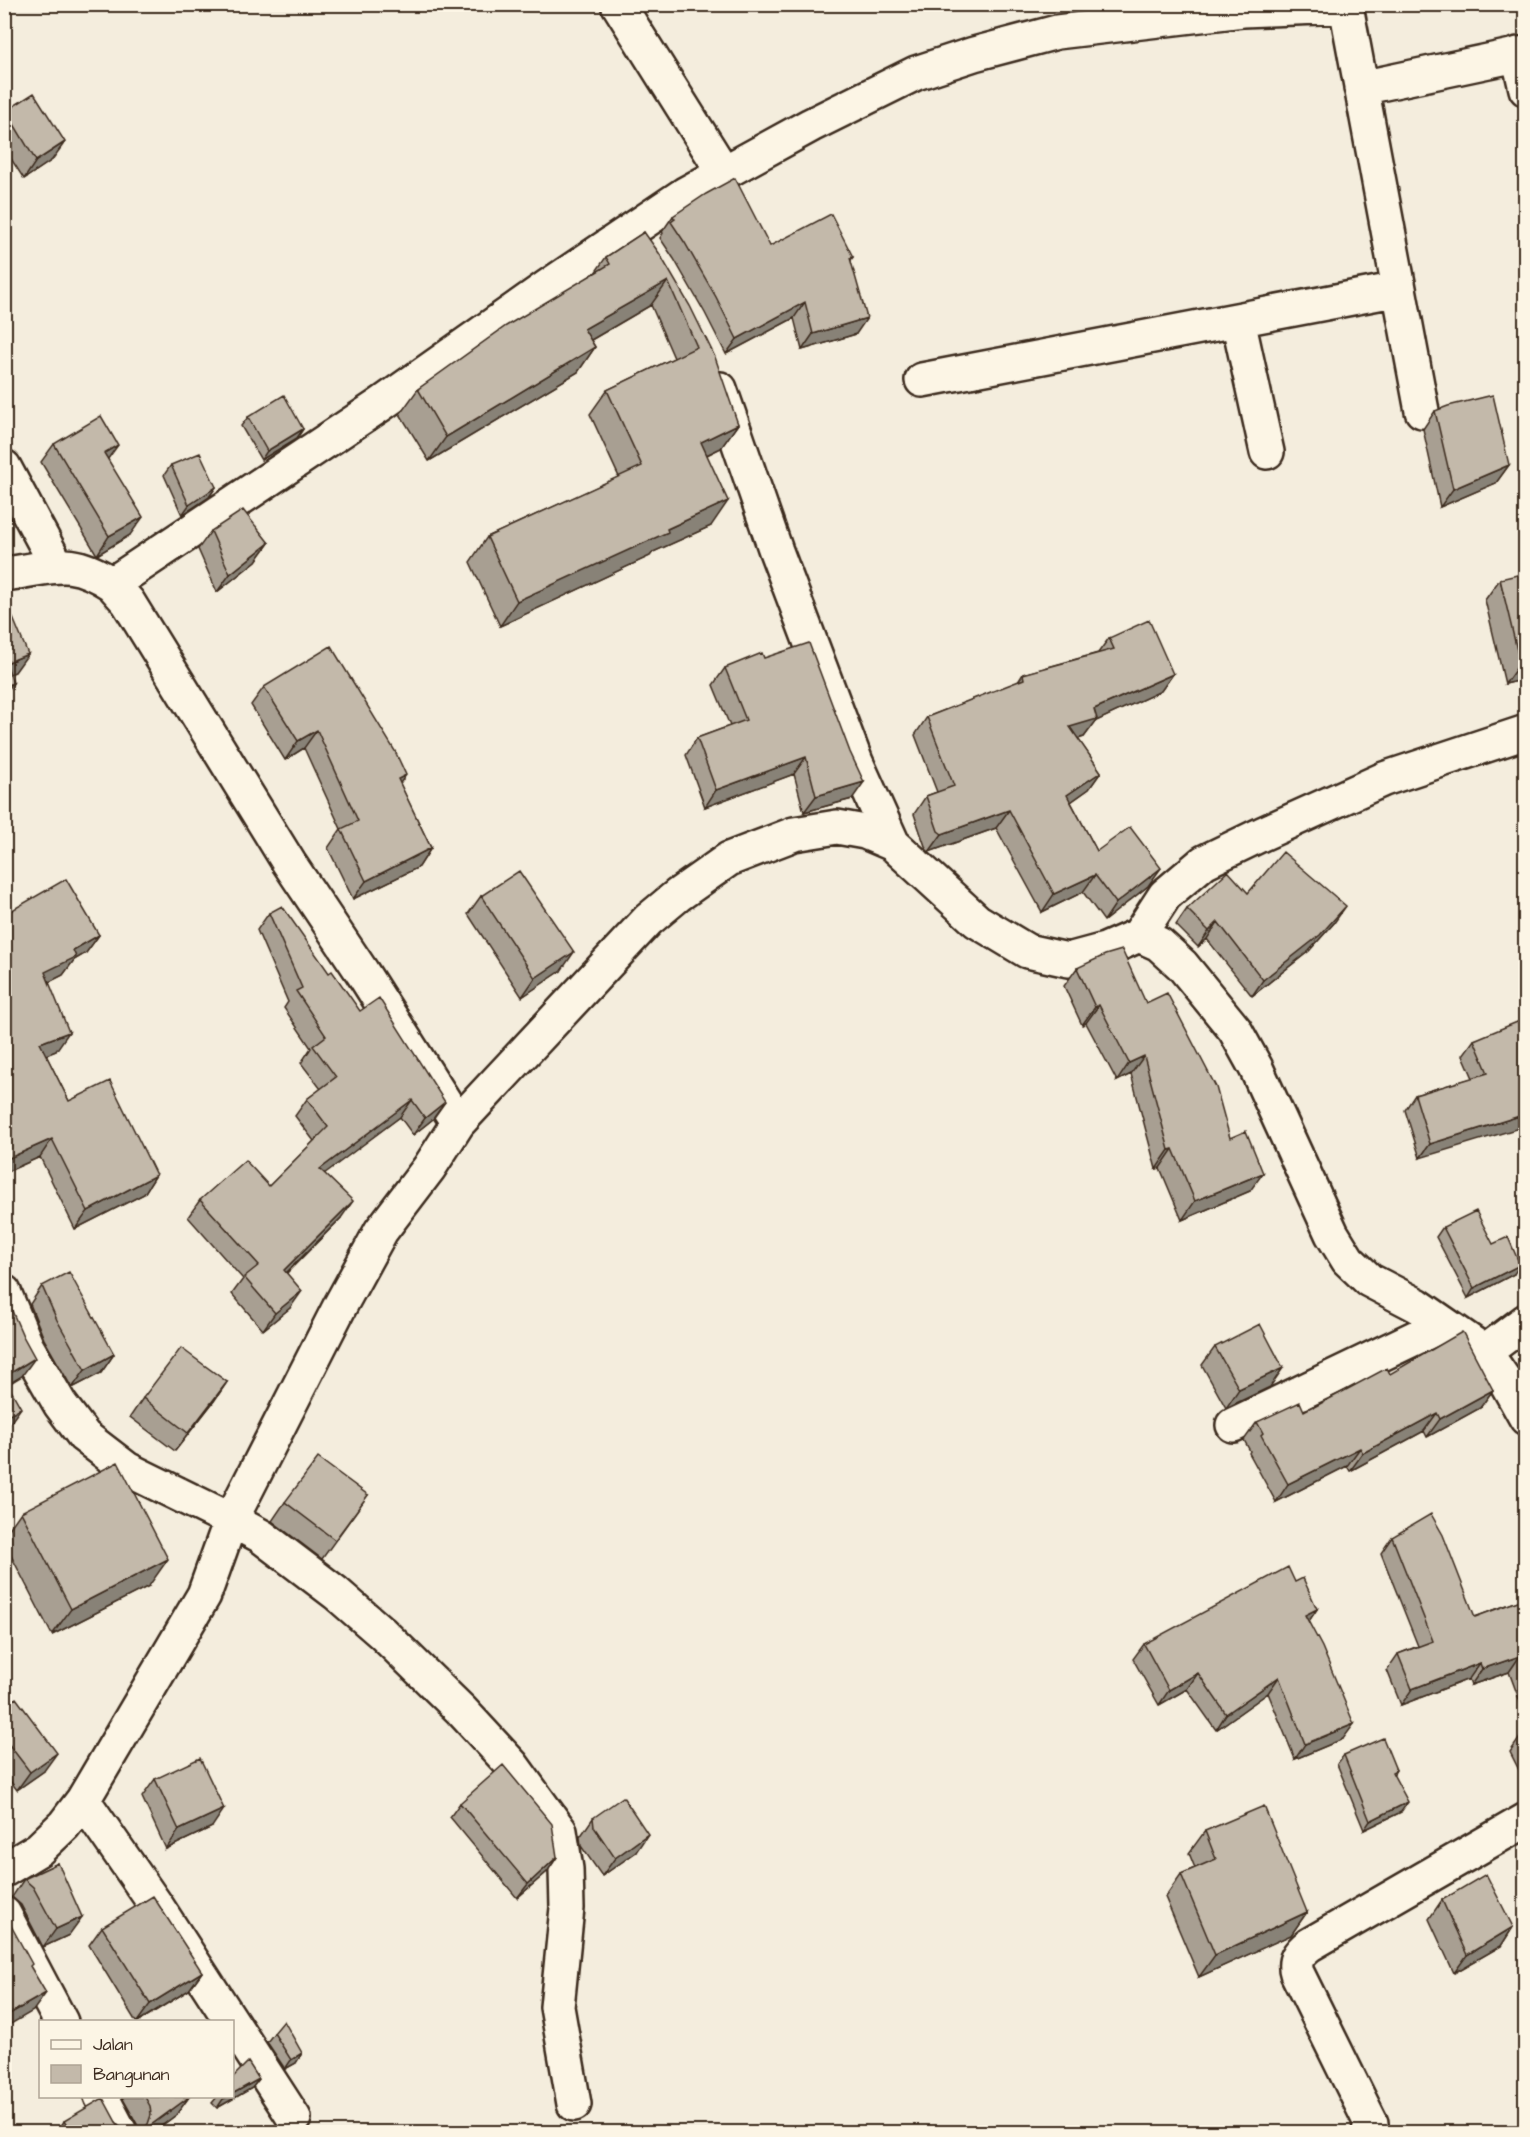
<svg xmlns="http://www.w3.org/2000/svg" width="1530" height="2137" viewBox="0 0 1530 2137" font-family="'Architects Daughter',sans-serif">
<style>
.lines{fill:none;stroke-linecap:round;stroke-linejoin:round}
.minor-casing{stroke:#3b2a1e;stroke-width:38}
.minor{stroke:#fcf5e5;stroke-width:33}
.wall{fill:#a89f92;stroke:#3b2a1e;stroke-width:1.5}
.shaded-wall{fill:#888277;stroke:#3b2a1e;stroke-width:1.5}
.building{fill:#c3b9aa;stroke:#3b2a1e;stroke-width:1.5}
</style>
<rect width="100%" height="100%" fill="#f4eddd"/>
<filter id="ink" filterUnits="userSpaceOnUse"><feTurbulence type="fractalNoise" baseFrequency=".0167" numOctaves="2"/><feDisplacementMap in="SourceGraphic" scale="12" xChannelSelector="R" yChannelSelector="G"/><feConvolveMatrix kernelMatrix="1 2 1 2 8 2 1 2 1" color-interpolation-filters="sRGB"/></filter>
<g filter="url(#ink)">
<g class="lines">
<defs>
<path id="minor" d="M618,4L724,173
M1518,54L1526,89
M1361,88L1526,53
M1238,320L1267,452
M922,380L1399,289
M720,389L776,551L856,762L893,844
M4,467L56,564
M4,574C52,569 67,554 112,584L380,405L547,287L685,194L811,125L916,73L974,54L1057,32L1243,10L1346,6L1422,411
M112,584L128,602L289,863L362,972L458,1123
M1139,935L1165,895L1204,862L1262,834L1384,779L1526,732
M4,1292L27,1347L60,1404L84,1436L127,1469L231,1520L261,1536L336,1593L382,1633L461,1710L512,1765L560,1831L566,1869L567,1908L557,2007L574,2104
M1485,1352L1526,1321
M1233,1425L1444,1324
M83,1800L158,1908L294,2118
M4,1870L39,1849L64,1825L83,1800L204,1595L231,1520L340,1306L381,1231L429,1168L458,1123L648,920L678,895L729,859L794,834L837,827L865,832L893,844L977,921L1027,951L1068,960L1105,950L1139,935L1159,944L1182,965L1235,1030L1256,1068L1332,1234L1348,1260L1369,1280L1417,1305L1485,1352L1507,1384L1526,1418
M4,1914L61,2022
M101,2096L120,2132
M1369,2132L1371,2123L1367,2115L1297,1973C1293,1960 1299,1953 1309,1945L1526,1820"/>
</defs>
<use href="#minor" class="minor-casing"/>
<use href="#minor" class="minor"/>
</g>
<path class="wall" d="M6,111L52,160L24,179L4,148V113Z
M673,216L770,246L853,257L851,260L856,334L802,350L794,318L726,354L705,313L674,259L660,238L663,233L662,232Z
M644,232L738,424L721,448L707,455L711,526L653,552L650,556L500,626L470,562L487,537L619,477L590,414L607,390L674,358L651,305L591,340L595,347L578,372L429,461L400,414L418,389L595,273L606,257Z
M1435,411L1509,465L1496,483L1440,507L1423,429Z
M248,417L303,429L297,438L261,460L241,426Z
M54,444L108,459L130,535L97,555L41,462Z
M171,465L216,487L209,497L182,515L164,475Z
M211,531L269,543L256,561L217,592L198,549Z
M1500,579L1526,679L1505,684L1485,600Z
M1109,638L1173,674L1161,691L1096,721L1084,737L1078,739L1101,772L1089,789L1071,802L1097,851L1148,886L1104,921L1083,892L1042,912L996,828L929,852L926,849L914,814L926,796L937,792L915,735L927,717L1018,682L1023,674L1098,653Z
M764,658L852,799L804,812L794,774L705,807L686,755L697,738L730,726L713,685L725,668Z
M264,687L400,784L431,848L419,867L353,899L328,848L341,829L304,748L285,760L251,705Z
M1248,893L1334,923L1309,951L1252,996L1207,939L1198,947L1176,925L1187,909Z
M481,896L561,971L522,997L468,914Z
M4,903L9,912L99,935L86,953L74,960L63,975L49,982L56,1051L46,1055L69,1101L156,1175L144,1194L75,1229L40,1157L4,1173Z
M269,913L433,1119L413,1135L400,1117L324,1173L341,1218L287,1273L290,1308L263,1330L232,1294L243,1279L188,1217L200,1200L269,1186L314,1141L295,1116L307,1099L321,1089L301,1063L311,1048L284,1008L288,1002L257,930Z
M1077,968L1146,1003L1230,1138L1250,1191L1182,1220L1160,1168L1156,1169L1131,1074L1117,1081L1086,1023L1082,1025L1064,986Z
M1526,1029L1420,1158L1405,1110L1415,1095L1473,1078L1463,1055L1474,1040Z
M1443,1227L1493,1244L1514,1274L1468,1298L1436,1237Z
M42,1286L114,1354L101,1373L72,1388L44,1339L30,1304Z
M1215,1347L1270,1387L1226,1408L1202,1365Z
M1390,1374L1493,1390L1480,1408L1427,1437L1424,1431L1350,1471L1347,1466L1276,1502L1249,1453L1250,1451L1244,1440L1257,1422L1314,1407Z
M227,1382L214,1401L175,1451L130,1417L143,1398Z
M368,1495L322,1559L272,1521L285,1502Z
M21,1512L149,1586L52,1635L4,1542V1536Z
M1392,1537L1475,1617L1526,1598V1718L1509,1672L1471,1685L1469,1679L1401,1705L1387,1670L1398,1654L1418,1646L1381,1553Z
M1295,1582L1317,1609L1308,1622L1343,1739L1295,1759L1268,1693L1216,1730L1187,1689L1159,1705L1133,1659L1144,1644Z
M4,1707L44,1771L17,1790L4,1773Z
M1526,1734V1784L1510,1752L1521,1736Z
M1344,1755L1396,1770L1393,1775L1401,1812L1364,1830L1337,1764Z
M155,1779L212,1827L166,1849L142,1797Z
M460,1803L557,1857L547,1872L517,1898L450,1817Z
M593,1818L636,1852L602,1876L581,1846L580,1837Z
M1205,1831L1307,1912L1291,1935L1199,1977L1165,1897L1181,1874L1195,1868L1189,1853Z
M58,1863L69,1935L43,1947L21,1905L12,1897L24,1879Z
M1442,1900L1513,1927L1501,1946L1454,1973L1429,1919Z
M102,1927L202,1972L189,1990L138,2022H136L89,1945Z
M274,2033L302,2053L296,2063L285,2069L267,2042Z
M259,2079L252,2088L217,2108L212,2103L217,2097H232Z
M122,2097H189L176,2115L152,2133H57L64,2121L116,2122L122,2129L133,2132L138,2131L137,2124Z"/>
<path class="shaded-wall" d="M65,142L52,160L24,179L36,161Z
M668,281L651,305L567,354L584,329Z
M805,302L794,318L726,354L737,339Z
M867,318L856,334L802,350L813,334Z
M595,347L578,372L429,461L446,437Z
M738,424L721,448L683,466L701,442Z
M303,429L297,438L261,460L267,451Z
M118,445L105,463L104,453Z
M1509,465L1496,483L1440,507L1453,489Z
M216,487L209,497L182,515L189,505Z
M728,501L711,526L653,552L650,556L500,626L517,601L667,529Z
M143,517L130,535L97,555L109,536Z
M269,543L256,561L217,592L230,574Z
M28,654L15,672L4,676L6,663Z
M1526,662V679L1505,684L1520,663Z
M1173,674L1161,691L1096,721L1084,737L1057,744L1070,727L1094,709Z
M13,683L4,695V686Z
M317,730L304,748L285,760L298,741Z
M806,757L794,774L705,807L716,790Z
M1101,772L1089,789L1055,813L1067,795Z
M406,775L393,793L398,779Z
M864,782L852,799L804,812L816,796Z
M1009,810L996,828L929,852L942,834Z
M431,848L419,867L353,899L366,881Z
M1161,868L1148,886L1104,921L1116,903Z
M1095,875L1083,892L1042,912L1054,894Z
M1346,906L1334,923L1309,951L1252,996L1263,980Z
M1218,922L1207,939L1198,947L1209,931Z
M99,935L86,953L74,960L63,975L33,990L45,972L73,950Z
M574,952L561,971L522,997L535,978Z
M1099,1005L1086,1023L1082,1025L1095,1007Z
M69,1032L56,1051L28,1062L40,1043Z
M1144,1056L1131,1074L1117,1081L1129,1063Z
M412,1100L400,1117L308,1186L320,1169Z
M445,1102L433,1119L413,1135L425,1118Z
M1526,1114V1126L1420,1158L1430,1144Z
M52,1139L40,1157L4,1173V1163L7,1159Z
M1173,1149L1160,1168L1156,1169L1169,1150Z
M1263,1173L1250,1191L1182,1220L1195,1201Z
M156,1175L144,1194L75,1229L88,1211Z
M353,1201L341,1218L272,1287L284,1270Z
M1520,1265L1514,1274L1468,1298L1474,1288Z
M302,1291L290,1308L263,1330L275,1313Z
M114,1354L101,1373L72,1388L85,1370Z
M35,1358L22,1376L4,1387V1377Z
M1283,1368L1270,1387L1226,1408L1239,1389Z
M227,1382L214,1401L175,1451L188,1433Z
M1493,1390L1480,1408L1427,1437L1440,1419Z
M21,1408L8,1426L4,1429V1417Z
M1437,1413L1424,1431L1350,1471L1363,1453Z
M1360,1448L1347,1466L1276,1502L1288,1484Z
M168,1559L149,1586L52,1635L71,1609Z
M1317,1609L1307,1624L1305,1615Z
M1520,1656L1509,1672L1471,1685L1482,1669Z
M1480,1663L1469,1679L1401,1705L1412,1689Z
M1198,1673L1187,1689L1159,1705L1169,1690Z
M1279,1677L1268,1693L1216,1730L1226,1714Z
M1354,1724L1343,1739L1295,1759L1305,1744Z
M57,1753L44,1771L17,1790L30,1772Z
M1408,1802L1401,1812L1364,1830L1370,1821Z
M224,1809L212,1827L166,1849L179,1830Z
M648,1834L636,1852L602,1876L615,1858Z
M557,1857L547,1872L517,1898L528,1884Z
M1307,1912L1291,1935L1199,1977L1215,1955Z
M82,1917L69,1935L43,1947L56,1929Z
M1513,1927L1501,1946L1454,1973L1467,1955Z
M202,1972L189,1990L137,2022L150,2004Z
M46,1993L33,2011L4,2028V2017Z
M302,2053L296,2063L285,2069L291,2060Z
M259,2079L252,2088L217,2108L223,2099L228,2097H232V2094Z
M189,2097L176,2115L152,2133H140Z"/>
<path class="building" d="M34,93L65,142L36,161L6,111Z
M735,178L770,246L831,214L853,257L850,258L867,318L813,334L805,302L737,339L716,297L685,243L671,222L675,219L673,216L706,194Z
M644,232L659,253L690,306L715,357L738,424L701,442L728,501L667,529L668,532L517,601L487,537L642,466L607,390L697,347L668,281L584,329L595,347L446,437L418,389L506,326L610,264L606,257Z
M284,395L303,429L267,451L248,417Z
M1493,395L1509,465L1453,489L1435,411L1448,406Z
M101,416L118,445L104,453L143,517L109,536L54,444Z
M200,453L216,487L189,505L171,465Z
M243,510L269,543L230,574L211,531Z
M1526,573V662L1520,663L1500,579Z
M13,618L28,654L6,663L13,683L4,686V621Z
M1149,620L1173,674L1094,709L1097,719L1070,727L1101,772L1067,795L1097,851L1130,827L1161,868L1116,903L1095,875L1054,894L1009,810L942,834L938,831L926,796L954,786L927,717L1024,679L1023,674L1114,649L1109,638Z
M809,643L850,752L864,782L816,796L806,757L716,790L697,738L746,720L725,668L762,653L764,658Z
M331,646L395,751L406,775L398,779L431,848L366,881L341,829L358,821L317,730L298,741L264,687Z
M1283,852L1346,906L1320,935L1263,980L1218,922L1209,931L1187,909L1228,871L1248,893Z
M519,871L574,952L535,978L481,896Z
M66,879L99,935L73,950L76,957L45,972L69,1032L40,1043L69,1101L110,1081L156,1175L88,1211L52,1139L7,1159L4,1154V981L6,980L4,978V903L9,912Z
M282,906L329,973L332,971L360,1011L379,998L445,1102L425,1118L412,1100L320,1169L353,1201L284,1270L302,1291L275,1313L244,1277L259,1265L200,1200L245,1160L269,1186L328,1127L307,1099L336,1077L313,1046L326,1036L296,991L302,988L269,913Z
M1122,950L1146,1003L1167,993L1216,1087L1230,1138L1246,1131L1263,1173L1195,1201L1173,1149L1169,1150L1144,1056L1129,1063L1099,1005L1095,1007L1077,968L1105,955Z
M1522,1020L1526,1029V1114L1430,1144L1415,1095L1488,1073L1474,1040Z
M1476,1211L1493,1244L1508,1237L1520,1265L1474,1288L1443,1227Z
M69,1272L114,1354L85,1370L57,1320L42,1286Z
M9,1304L23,1336L35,1358L4,1377V1307Z
M1260,1324L1283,1368L1239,1389L1215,1347Z
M1462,1332L1463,1333L1493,1390L1440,1419L1437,1413L1363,1453L1360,1448L1288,1484L1261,1435L1263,1433L1257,1422L1300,1402L1304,1411L1313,1406L1314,1407L1387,1368L1390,1374Z
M181,1348L227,1382L188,1433L143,1398Z
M4,1378L21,1408L4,1417Z
M318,1458L368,1495L335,1540L285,1502Z
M118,1462L168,1559L71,1609L21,1512Z
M1431,1514L1443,1535L1475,1617L1526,1598V1672L1520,1656L1482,1669L1480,1663L1412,1689L1398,1654L1433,1641L1392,1537Z
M1288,1567L1295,1582L1303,1578L1317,1609L1305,1615L1322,1647L1354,1724L1305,1744L1279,1677L1226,1714L1198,1673L1169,1690L1144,1644Z
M16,1698L57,1753L30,1772L4,1738V1707Z
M1526,1734V1745L1521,1736Z
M1383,1738L1396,1770L1392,1772L1408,1802L1370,1821L1344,1755Z
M200,1758L224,1809L179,1830L155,1779Z
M503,1765L552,1824L557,1857L528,1884L460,1803Z
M623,1797L648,1834L615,1858L594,1827L593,1818Z
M1264,1806L1307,1912L1215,1955L1181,1874L1216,1859L1205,1831Z
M58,1863L82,1917L56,1929L33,1887L24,1879Z
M1486,1874L1513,1927L1467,1955L1442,1900Z
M153,1896L202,1972L150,2004L102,1927Z
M4,1913L32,1964L30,1966L46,1993L4,2017Z
M284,2021L302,2053L291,2060L274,2033Z
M248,2062L259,2079L232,2094V2078Z
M145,2097H189L140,2133H71L64,2121L103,2098L116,2122L122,2129L133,2132L142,2130L148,2124L151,2115L150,2106Z"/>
</g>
<rect width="1530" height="2137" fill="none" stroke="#fcf5e5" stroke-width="24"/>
<rect x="12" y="12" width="1506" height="2113" fill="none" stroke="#3b2a1e" stroke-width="2" filter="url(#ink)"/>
<rect x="39" y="2020" width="195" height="78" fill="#fcf5e5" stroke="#afa495" stroke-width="1.5"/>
<rect x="51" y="2040" width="30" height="9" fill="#fcf5e5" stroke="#afa495" stroke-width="1.5"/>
<text x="93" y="2050" font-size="18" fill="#3b2a1e">Jalan</text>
<rect x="51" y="2065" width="30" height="18" fill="#c3b9aa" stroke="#afa495" stroke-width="1.5"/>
<text x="93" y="2080" font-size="18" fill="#3b2a1e">Bangunan</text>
</svg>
